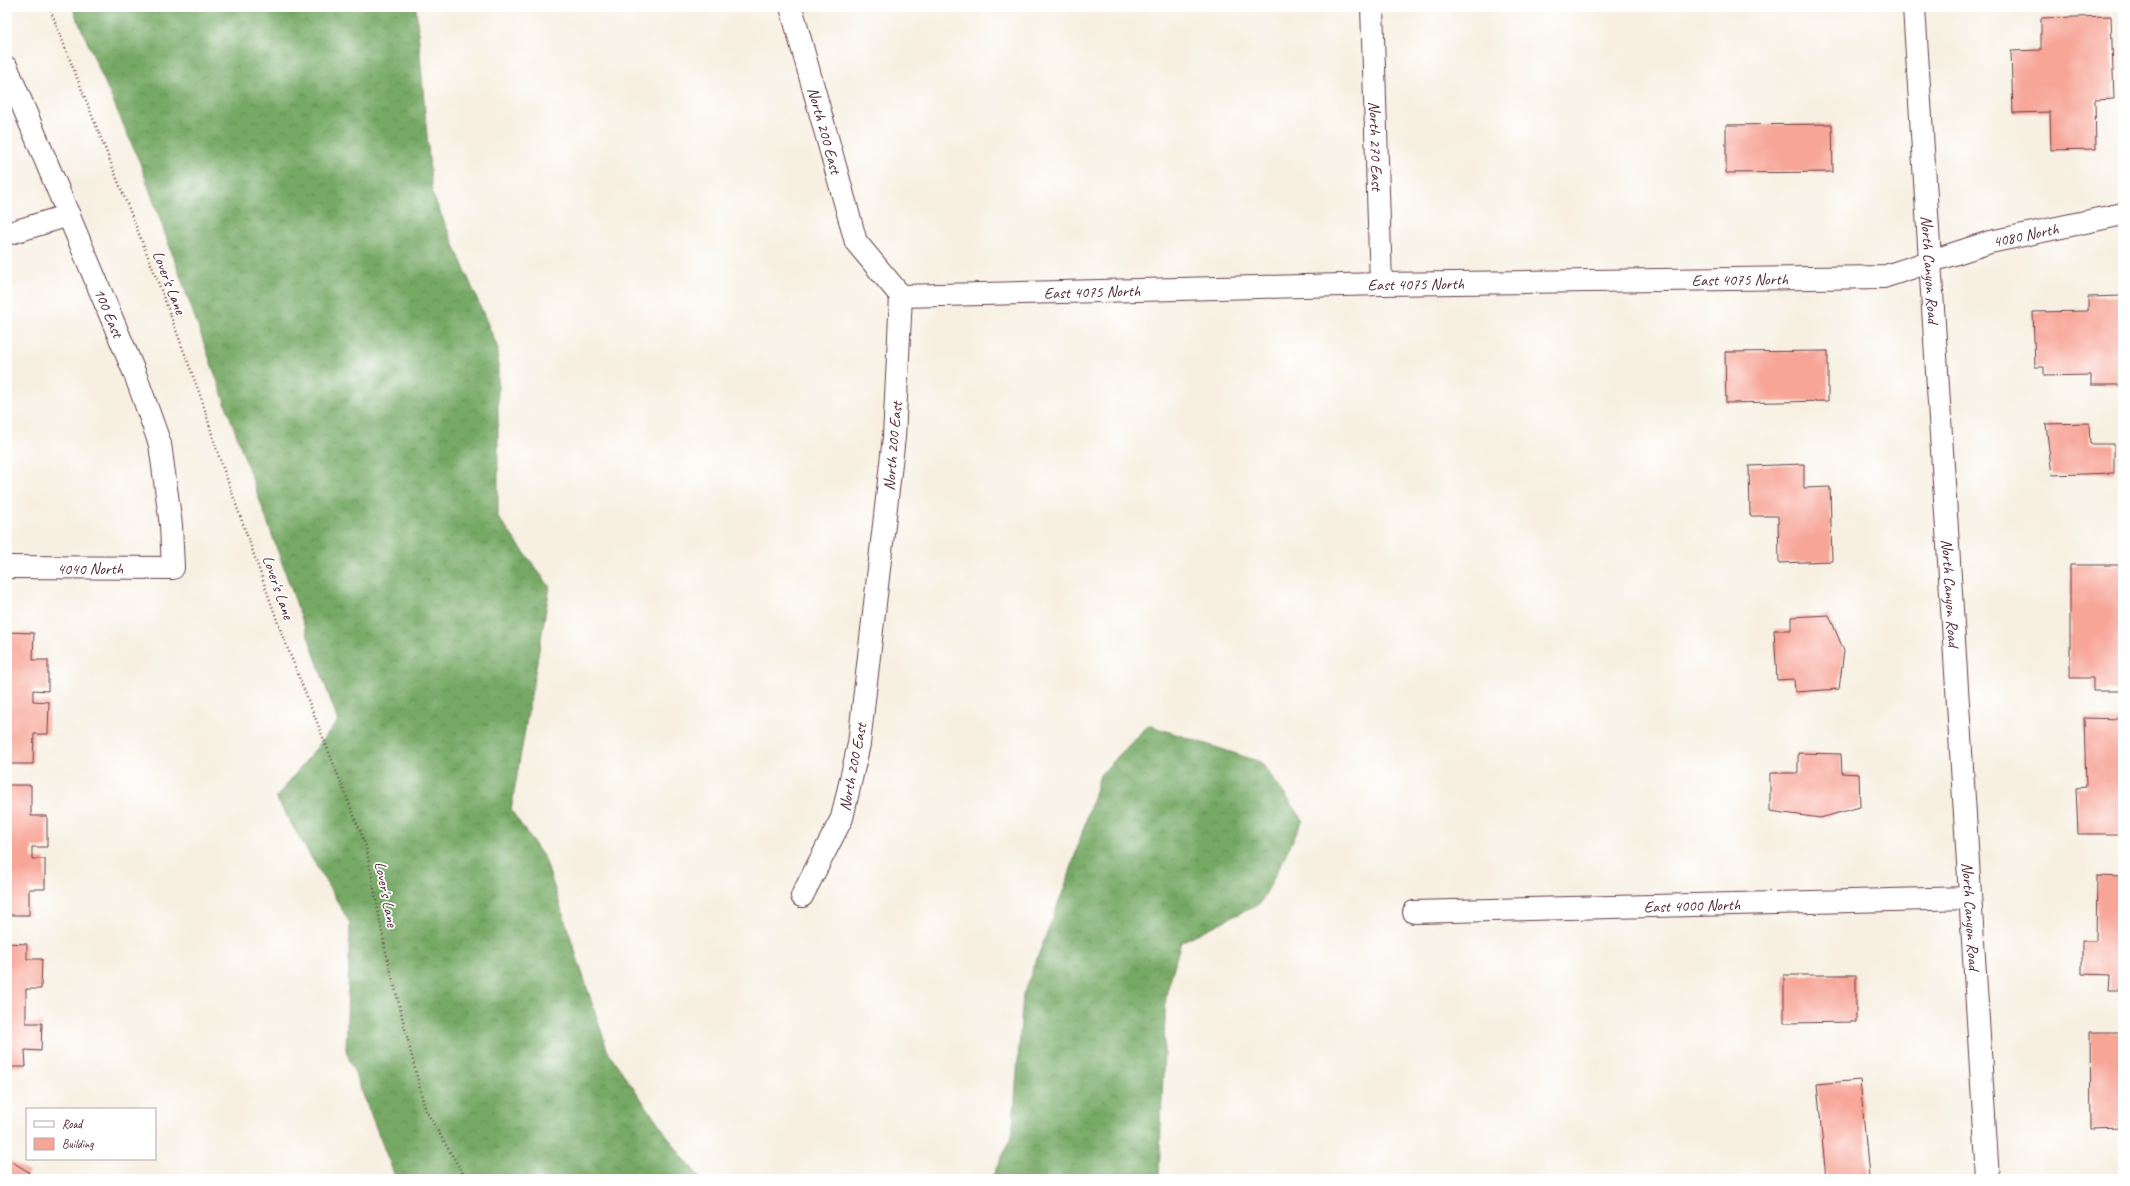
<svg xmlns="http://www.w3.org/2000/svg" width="2130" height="1186" viewBox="0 0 2130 1186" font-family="Caveat,sans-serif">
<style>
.forest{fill:url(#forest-crowns);stroke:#606448}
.building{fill:#f7a597}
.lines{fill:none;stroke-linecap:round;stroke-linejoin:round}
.minor-casing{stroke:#643e46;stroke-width:24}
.major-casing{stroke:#643e46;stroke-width:24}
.path{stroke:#643e46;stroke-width:2.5;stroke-dasharray:1 3;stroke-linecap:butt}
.minor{stroke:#fff;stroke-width:22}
.major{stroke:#fff;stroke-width:22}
.labels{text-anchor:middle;stroke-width:3.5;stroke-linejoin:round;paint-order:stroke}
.street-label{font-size:16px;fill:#4a1f2b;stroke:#fff}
</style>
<defs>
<pattern id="forest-crowns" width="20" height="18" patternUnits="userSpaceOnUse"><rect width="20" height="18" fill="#76a965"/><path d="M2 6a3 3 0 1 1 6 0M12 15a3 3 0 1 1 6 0" fill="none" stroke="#638953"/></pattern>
</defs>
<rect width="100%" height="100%" fill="#fff"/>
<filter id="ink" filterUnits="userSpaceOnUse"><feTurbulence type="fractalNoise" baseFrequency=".025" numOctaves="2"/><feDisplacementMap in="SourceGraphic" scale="8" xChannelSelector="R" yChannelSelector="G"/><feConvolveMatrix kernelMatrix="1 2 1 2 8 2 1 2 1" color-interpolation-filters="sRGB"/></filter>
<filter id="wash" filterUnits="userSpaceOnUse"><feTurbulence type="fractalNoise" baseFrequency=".012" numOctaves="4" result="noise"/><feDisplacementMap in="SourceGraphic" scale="16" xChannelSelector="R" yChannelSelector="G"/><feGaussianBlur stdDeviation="0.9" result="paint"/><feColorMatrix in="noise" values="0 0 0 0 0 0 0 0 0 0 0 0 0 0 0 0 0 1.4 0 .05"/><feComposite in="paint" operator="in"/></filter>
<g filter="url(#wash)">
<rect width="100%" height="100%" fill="#f7f0e2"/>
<path class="forest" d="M72,7H416L432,193L498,348V517L550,587L511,810L545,859L608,1052L681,1155L701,1179H396L346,1051L350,923L276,798L338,721L140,163Z
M1148,725L1261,762L1303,820L1261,903L1181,942L1166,995L1159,1179H991L1012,1137L1023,995L1068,878L1100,775Z"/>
<g id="blocks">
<path class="building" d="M2111,16L2114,99L2095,100L2096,149L2051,150L2050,112L2013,113L2011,51L2041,50V18Z
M1832,124L1833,172L1726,173V125Z
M2123,296V385H2091V375L2044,376V367H2035L2033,312L2088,311V297Z
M1828,351V401L1726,403L1725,352Z
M2089,423L2090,444H2114V473L2052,475L2046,424Z
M1804,464V488L1830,487L1832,561L1779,563L1778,516H1750L1749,466Z
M2070,565H2123V691H2093V678H2070Z
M1829,615L1844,651L1839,689L1795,692L1794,679L1777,680L1774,630H1791V617Z
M7,632L34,633L33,660H48V691L33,690V701L49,702L48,734H34L33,764H7Z
M2084,718L2123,719V834H2078L2076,788L2086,787Z
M1798,753L1841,754L1842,773L1859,774L1860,807L1820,818L1770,811V773H1798Z
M7,785H31V816H47V847H32V859H45V889H29V915H7Z
M2097,876L2123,877V990H2109L2110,975L2082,974V941H2096Z
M7,943L27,944V959H42L41,989H26V1023H42L41,1051L25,1050L26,1067H7Z
M1784,975H1856V1022L1784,1023Z
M2090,1032H2123V1129L2091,1130Z
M1860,1080L1869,1177L1826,1179L1817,1084Z
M7,1159L29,1172L25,1179H7Z"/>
</g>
</g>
<g filter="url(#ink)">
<use href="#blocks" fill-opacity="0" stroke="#643e46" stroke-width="1"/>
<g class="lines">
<defs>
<g id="minor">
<path id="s1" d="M791,7L856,242L901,296L894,437L859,744L842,818L802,896"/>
<path id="s2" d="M1372,7L1381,284"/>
<path id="s3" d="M7,68L135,374L160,444L171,525L173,568L7,567"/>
<path d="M7,234L69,215"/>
<path id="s4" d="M901,296L1381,284L1883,277L1990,242L2123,214"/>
<path id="s5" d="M1414,912L1969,898"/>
</g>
<g id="major">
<path id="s6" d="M1914,7L1988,1179"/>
</g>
</defs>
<use href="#minor" class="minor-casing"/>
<use href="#major" class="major-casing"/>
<path class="path" d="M49,7L158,282L202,400L216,448L282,634L366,846L385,948L425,1109L466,1179"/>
<use href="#minor" class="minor"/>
<use href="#major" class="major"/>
</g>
</g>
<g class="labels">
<g class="street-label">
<text dy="6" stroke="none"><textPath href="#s1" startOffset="128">North 200 East</textPath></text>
<text dy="6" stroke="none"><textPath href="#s2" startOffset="139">North 270 East</textPath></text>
<text dy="6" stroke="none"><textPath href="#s4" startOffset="1131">4080 North</textPath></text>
<text dy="6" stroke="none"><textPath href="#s6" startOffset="263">North Canyon Road</textPath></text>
<text dy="6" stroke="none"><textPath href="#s4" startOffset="839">East 4075 North</textPath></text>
<text transform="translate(170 282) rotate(69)" y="6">Lover's Lane</text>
<text dy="6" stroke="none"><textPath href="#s4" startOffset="515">East 4075 North</textPath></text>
<text dy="6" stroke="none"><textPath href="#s4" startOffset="191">East 4075 North</textPath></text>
<text dy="6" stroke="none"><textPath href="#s3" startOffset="265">100 East</textPath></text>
<text transform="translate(892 446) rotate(-85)" y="6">North 200 East</text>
<text x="90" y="574">4040 North</text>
<text transform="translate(279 587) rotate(71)" y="6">Lover's Lane</text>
<text dy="6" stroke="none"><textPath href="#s6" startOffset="587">North Canyon Road</textPath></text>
<text transform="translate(852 767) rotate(-79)" y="6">North 200 East</text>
<text transform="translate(387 894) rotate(79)" y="6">Lover's Lane</text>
<text dy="6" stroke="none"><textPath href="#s5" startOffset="278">East 4000 North</textPath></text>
<text dy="6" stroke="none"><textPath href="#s6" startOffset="911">North Canyon Road</textPath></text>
</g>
</g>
<rect width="2130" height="1186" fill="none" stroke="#fff" stroke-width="24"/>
<rect x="26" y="1108" width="130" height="52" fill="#ffffff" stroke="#b7a5aa"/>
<rect x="34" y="1121" width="20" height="6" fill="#ffffff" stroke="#b7a5aa"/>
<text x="62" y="1128" font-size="12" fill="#4a1f2b">Road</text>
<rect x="34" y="1138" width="20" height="12" fill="#f7a597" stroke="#b7a5aa"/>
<text x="62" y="1148" font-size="12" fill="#4a1f2b">Building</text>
</svg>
